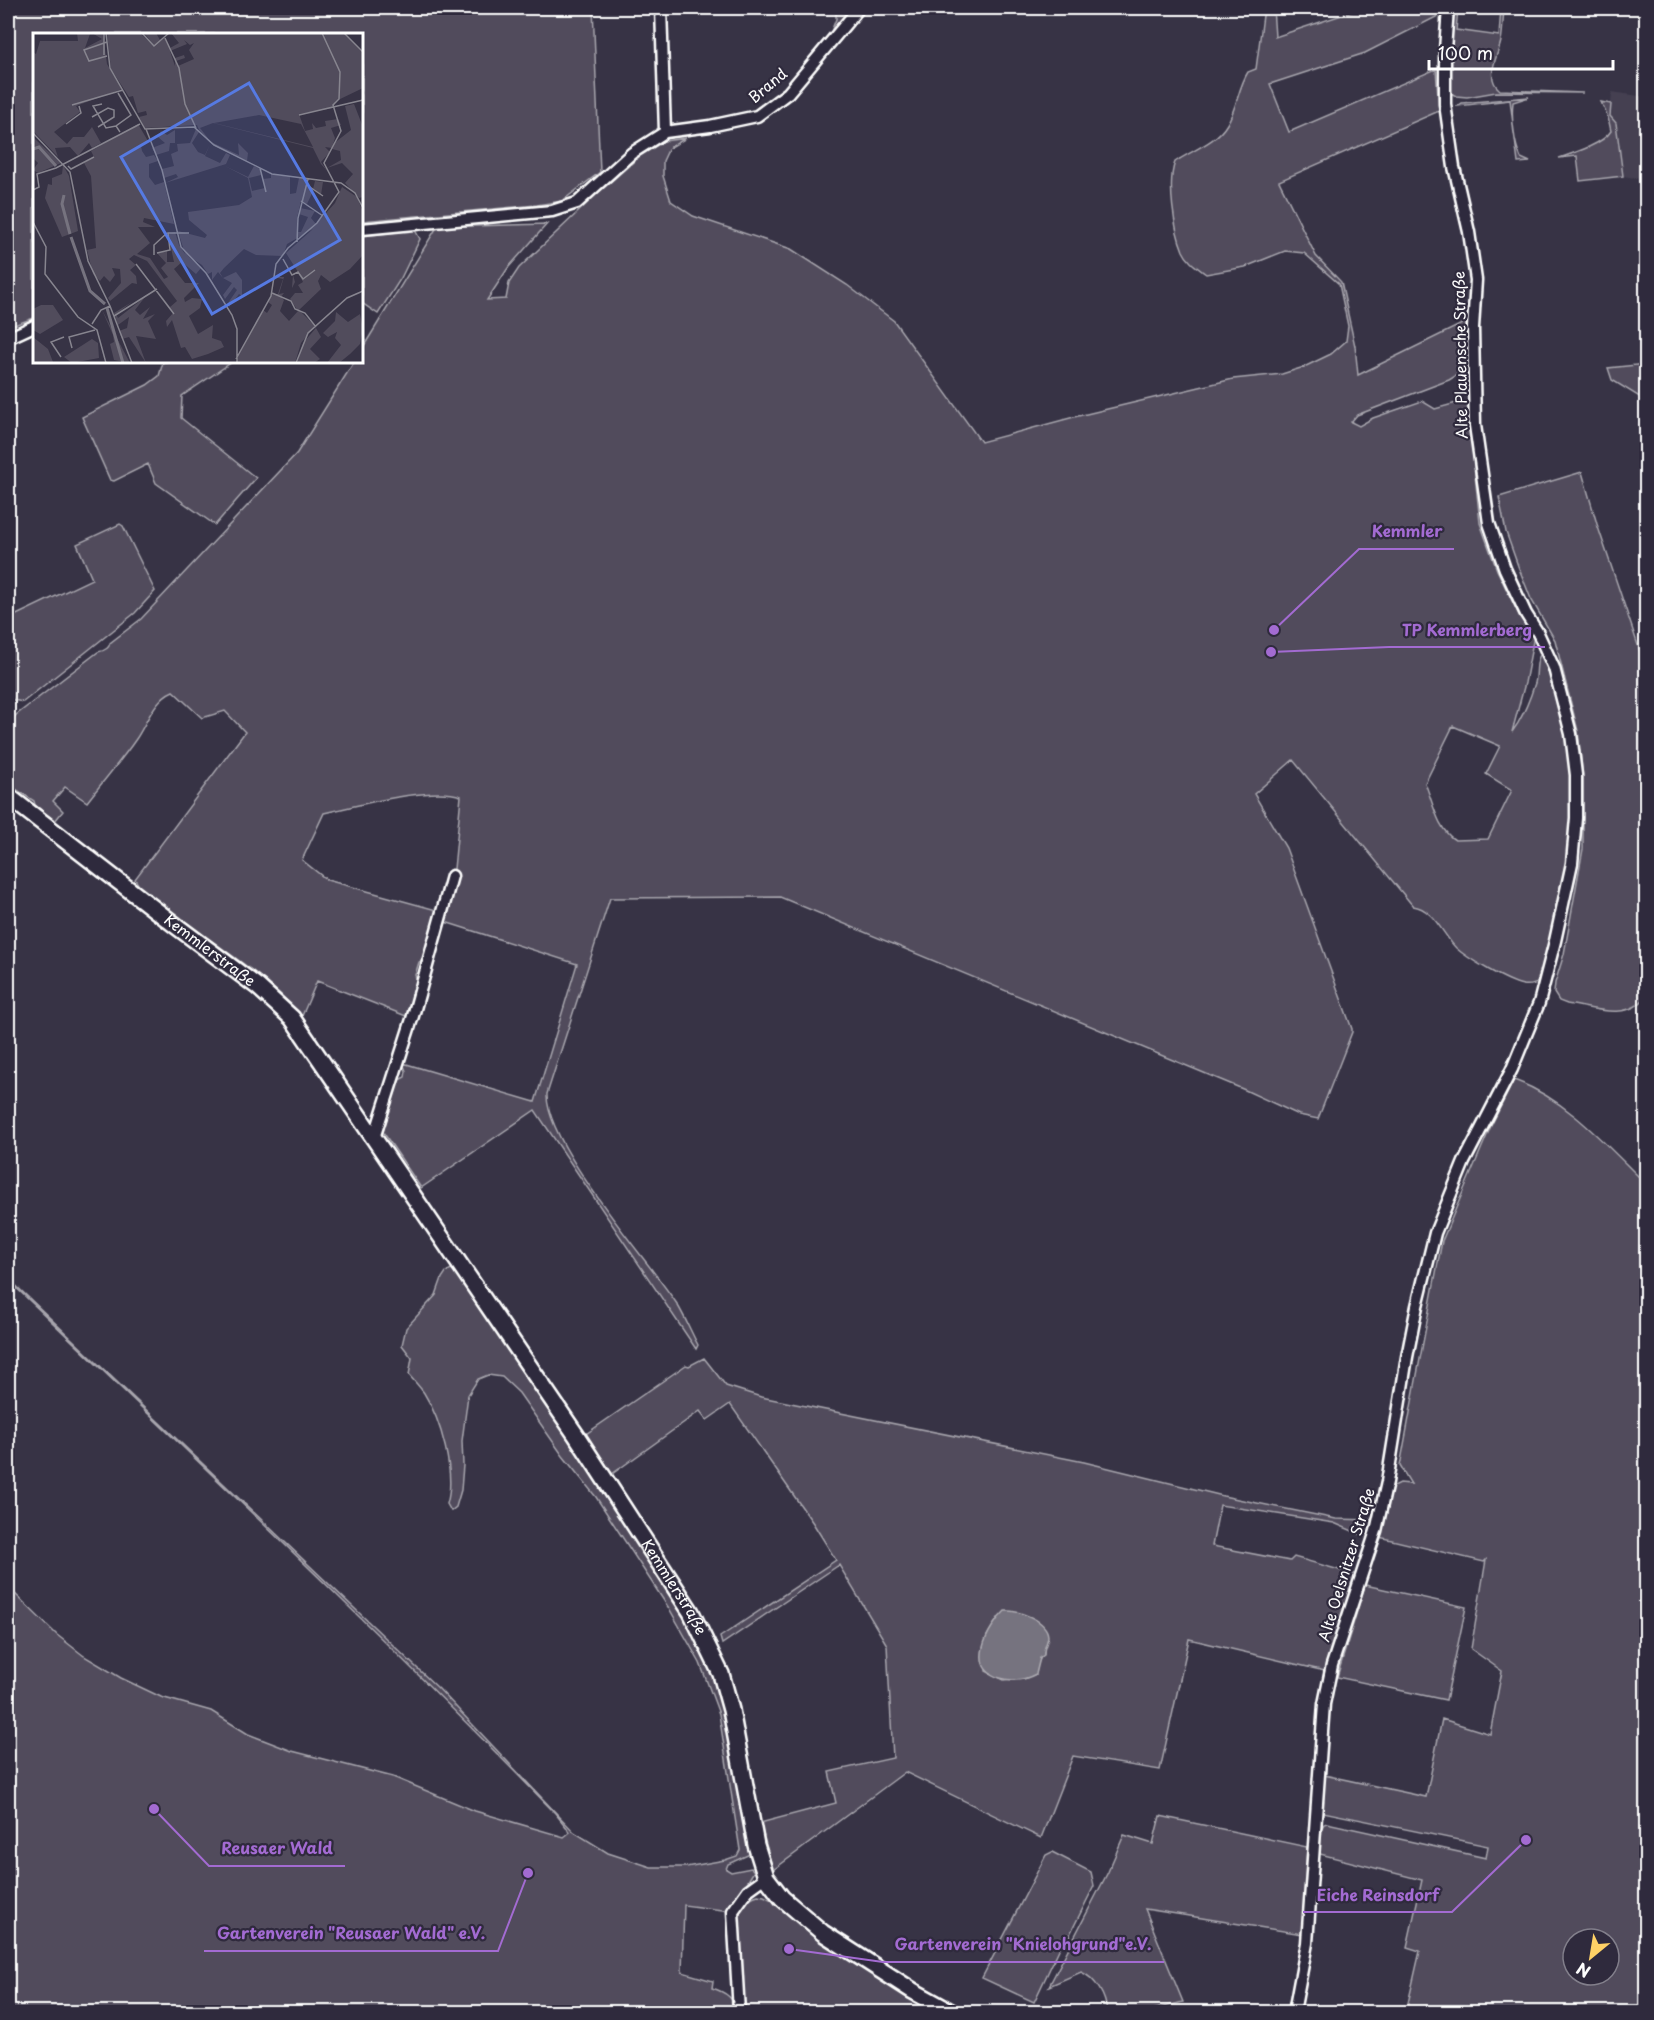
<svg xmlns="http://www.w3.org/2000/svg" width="1654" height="2020" viewBox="0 0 1654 2020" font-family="'Playpen Sans',sans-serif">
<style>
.built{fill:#444051}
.green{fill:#514c5c;stroke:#a8a6ae;stroke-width:1.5;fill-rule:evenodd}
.water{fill:#76737f;stroke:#adabb2;stroke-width:1.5}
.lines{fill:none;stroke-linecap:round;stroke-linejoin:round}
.street-casing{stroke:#fff;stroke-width:15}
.secondary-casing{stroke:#fff;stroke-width:20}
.street{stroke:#2f2a3d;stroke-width:10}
.secondary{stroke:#2f2a3d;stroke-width:15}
.labels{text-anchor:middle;stroke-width:4.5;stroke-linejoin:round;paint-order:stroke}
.street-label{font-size:15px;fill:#fff;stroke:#2f2a3d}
.inset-river{fill:none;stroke:#76737f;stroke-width:3}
.inset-road{fill:none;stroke:#87858f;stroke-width:1.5}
.view{fill:#567ae2;fill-opacity:0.15;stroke:#567ae2;stroke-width:3}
.inset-edge{fill:none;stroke:#fff;stroke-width:3}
.leader{fill:none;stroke:#a36bd2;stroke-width:2}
.callout-dot{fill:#a36bd2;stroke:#2f2a3d;stroke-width:2}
.callout-label{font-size:16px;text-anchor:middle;font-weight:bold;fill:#a36bd2;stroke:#2f2a3d;stroke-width:4.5;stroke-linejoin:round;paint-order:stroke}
</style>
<rect width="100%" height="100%" fill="#373345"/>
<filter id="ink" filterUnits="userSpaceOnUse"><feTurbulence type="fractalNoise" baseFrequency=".0167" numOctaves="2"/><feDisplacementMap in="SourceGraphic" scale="12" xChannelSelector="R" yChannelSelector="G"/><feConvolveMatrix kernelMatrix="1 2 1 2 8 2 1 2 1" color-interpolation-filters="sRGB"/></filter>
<g filter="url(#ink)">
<path class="built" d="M1612,92L1646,97V180L1623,176L1616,123L1610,116Z"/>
<path class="green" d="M8,8H593L600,172L562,201L537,205L362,221V34H34V318L8,327Z
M836,8H849L852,10L835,32L832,29L836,19Z
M1264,8H1273L1275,37L1363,8H1441L1440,15L1365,53L1270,84L1289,132L1436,69L1439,111L1279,181L1316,256L1341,282L1355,346L1358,375L1466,322L1464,367L1462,372L1449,380L1357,415L1351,422L1359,426L1373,418L1422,401L1435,409L1460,402L1464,403L1468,407L1480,523L1497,570L1519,615L1534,636L1525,683L1512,732C1522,719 1530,699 1535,683C1538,672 1534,660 1543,651L1566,716L1572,788V818L1569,857L1540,981C1535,985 1530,986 1523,985C1508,982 1468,959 1456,948C1443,935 1433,908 1413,906L1293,760L1254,794L1286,848L1352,1029V1032L1318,1119L1299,1115L1245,1090L780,897L610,898L547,1094C545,1144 647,1259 677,1304C685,1317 691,1332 698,1345L696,1349L535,1110L421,1188L383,1132L397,1081L405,1077L406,1071L403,1063L535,1102L577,964L445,922L457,879L454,869L461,796C432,785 357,806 324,813L302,860L327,880L440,911L425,960L419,962L415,975L417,981L406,1016L317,981L302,1016C272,983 235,957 198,931C179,918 145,900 135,879L245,732L225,711L202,718L173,691C154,699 147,723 136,739C121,761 103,781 87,802L65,787L53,801L63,811L55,821L35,805L34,801L8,784V728L16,715L98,652C104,651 109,649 110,643L141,619L297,453L354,362H362V349L437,227L547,224L508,268L487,300L506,299L509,283L519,268L597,194L640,156L664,141L686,138L669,148L663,161V176L671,201L693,216L791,249L847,285L894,321L981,442L1074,417L1233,379L1282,374L1304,367L1331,354L1346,341L1348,326L1339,284L1304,253L1285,251L1245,267L1206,274C1197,267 1188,262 1183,251C1174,229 1167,183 1175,162C1192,150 1216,143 1227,124C1237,108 1238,88 1248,72L1256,69ZM1453,726L1500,746L1486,774L1512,790L1488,839L1455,840C1437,829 1433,802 1425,783Z
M1454,8H1458L1456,30L1499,36L1501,8H1504C1503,19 1503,30 1501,41C1498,56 1484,78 1500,90L1583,93L1496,92L1467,97L1456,96L1451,93L1449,68Z
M1529,97L1513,102C1511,119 1514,143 1521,158L1530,162L1518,163L1510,100L1458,106L1462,103Z
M1601,102L1611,104L1610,116L1616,123L1623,176L1580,181L1577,156L1559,158C1574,153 1603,144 1611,131L1608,117Z
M415,230L420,239L401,278L378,314L362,303V236Z
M163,362H232L182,396L181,418L256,478L215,525L156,483L148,464L114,481L110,480L82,417L147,385L159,376Z
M1646,364V401L1612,380L1608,368Z
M1582,472L1597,524L1646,669V996C1629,1022 1593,1008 1567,1004L1559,1001L1554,993L1555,983L1564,954L1583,849V778L1578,731L1555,640L1531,599L1518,566L1506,532L1499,497Z
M120,524L123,526L155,591L135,613L23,702L13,700L8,690V619L92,579L77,544Z
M1514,1080C1568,1100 1606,1145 1646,1184V2012H1406L1420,1951L1407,1947L1422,1880L1320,1854L1321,1829L1324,1824L1327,1823L1486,1858L1488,1846L1323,1812L1324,1775L1426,1797L1442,1719L1490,1734L1502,1671L1471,1649L1486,1560L1484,1562L1379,1537L1390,1488L1400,1483L1411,1484L1400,1466L1442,1241L1491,1126ZM1573,1939H1609V1975H1573Z
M451,1269L460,1274L559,1421L687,1616L717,1678L751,1849L750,1854L728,1864L726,1869L731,1872L751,1868L754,1871L730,1911L684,1905L682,1972L713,1981L712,1988C725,1992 735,1998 736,2012H8V1587L57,1635L84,1656L121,1678L161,1697L211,1711L248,1734L292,1751L393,1777L475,1811L564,1837L569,1833L567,1828L555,1813C378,1630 192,1456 8,1280V1278L439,1689L574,1832L608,1853L651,1867H686L725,1860L737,1856L740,1850L719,1714L700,1663L670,1610L596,1497L563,1456L519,1393L502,1377L488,1375L478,1379L468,1395L462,1441L463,1465L461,1490L456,1507L451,1511L447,1504C456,1473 441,1420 424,1393C420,1387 414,1381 409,1375L412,1358L402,1345L406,1328L436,1295L442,1278L446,1272Z
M704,1358L726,1386L761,1397L1084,1462L1223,1496L1336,1519L1372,1520L1364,1524L1362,1529L1364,1536L1334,1523L1220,1505L1212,1546L1290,1561L1294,1557L1357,1575L1331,1647L1325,1671L1189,1639L1160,1770L1073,1756L1041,1838L905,1772L773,1870L760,1823L836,1803L829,1772L893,1758L887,1645L839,1565L722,1644L720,1637L836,1560L813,1523L730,1404L707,1420L700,1411L612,1474L586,1434L686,1365L689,1366ZM998,1618L1045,1629C1049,1639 1043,1645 1044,1654C1038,1659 1037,1666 1036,1674L1004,1680L986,1671L987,1636Z
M1365,1585L1466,1607L1446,1700L1337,1677Z
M1160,1816L1307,1847L1302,1934L1145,1909L1183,2002L1145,2012H1107C1106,1997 1096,1978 1081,1972L1049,1986L1108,1872L1124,1835L1153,1844Z
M1052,1852L1091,1872L1094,1886L1069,1936L1058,1938L1061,1945L1034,2002L982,1978L1046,1855Z
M758,1895L764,1896L778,1903L940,2012H745L739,1917C741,1905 747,1898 758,1895Z"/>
<path class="water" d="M1005,1611C1018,1610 1047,1620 1048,1636C1048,1643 1043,1647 1044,1655L1040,1658L1036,1674C1025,1680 1013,1682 1000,1678C966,1668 987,1628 1005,1611Z"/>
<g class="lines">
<defs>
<path id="street" d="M661,8L665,132
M362,229L552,211L577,203L632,153L665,132L710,126L757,116L788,93L859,8
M8,338L34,326
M374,1138L413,1016L452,876
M739,2012L733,1911L748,1890L766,1877
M1294,2012L1307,1943L1324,1704L1332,1665L1376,1531L1387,1482L1407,1357L1417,1306L1435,1233L1464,1162L1512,1069L1539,1003L1555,941L1572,863L1576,818V775L1571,734L1554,668L1538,633L1526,614L1505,569L1489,523L1475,425L1473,328L1476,280L1469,232L1454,167L1445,104V50L1448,8"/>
<g id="secondary">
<path id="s1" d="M8,796L175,925L258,987L292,1018L576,1435L691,1612L721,1674L731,1710L756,1845L766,1877L782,1898L823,1933L913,1991L951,2012"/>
</g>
</defs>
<use href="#street" class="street-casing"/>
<use href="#secondary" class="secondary-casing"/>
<use href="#street" class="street"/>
<use href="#secondary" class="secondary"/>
</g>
</g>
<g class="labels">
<g class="street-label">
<text transform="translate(768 86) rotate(-40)" y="5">Brand</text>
<text transform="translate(1461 355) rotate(-91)" y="5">Alte Plauensche Straße</text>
<text dy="5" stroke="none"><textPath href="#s1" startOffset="254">Kemmlerstraße</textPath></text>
<text transform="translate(1347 1565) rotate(-73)" y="5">Alte Oelsnitzer Straße</text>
<text dy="5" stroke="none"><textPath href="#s1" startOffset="1046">Kemmlerstraße</textPath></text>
</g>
</g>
<g transform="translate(33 33)">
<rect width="330" height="330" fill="#373345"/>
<path d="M44,0L57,1L52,15L69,6L59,0H70L74,31L89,56L43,73L47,79L21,99L34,111L40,104H51L59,94L68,110L59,115L56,110L45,123L37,114L22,115L25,124L0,98V19L3,21L7,8H45ZM74,0H107L122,14L112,1L123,0L127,7L135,0L126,9L132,5L137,15L146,10L138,0H311L330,19V55L303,68L300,75L266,81L272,98L280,96L279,90L283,95L293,93L292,88L305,86L308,92L298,95L302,105L299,115L292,114L297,119L288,129L295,139L288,131L280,115L180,90L167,95L178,109L206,122L205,110L215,120L214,128L179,111L166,97L164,92L112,95L106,84L114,82L113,78L105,80L100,63L96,64L78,36ZM151,7L157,12L161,10L156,17L161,26L145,33L143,28L152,25L151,22L142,25V33L137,18L154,11ZM226,82L268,91L280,114L181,90ZM321,71L330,94V164L326,165L312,150L320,141L309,130L294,135L308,127L307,118L299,116L300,111L318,97L312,73ZM105,91L115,108L108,113L109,118L113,124L121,122L125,128L116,131V144L122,152L131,149L141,191L111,185L110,189L122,194H105L117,210L104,221L117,225L131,246L135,244L128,235L133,230L124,220L134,218V229H141L135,201L142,199L146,212L152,221L145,198L172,205L174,202L156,187L155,179L206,172L219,164L215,145L192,133L215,144L221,133L227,136L228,142L216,145L219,158L232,155L230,146L238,145V141L257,144V161L263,160L266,145L274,146L273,153L280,156L282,148L290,149L288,162L281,156L274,171L268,168L264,185V199H268L275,184L266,181L267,175L282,178L278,185L283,191L302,170L309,154L324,164L330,179V222L317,236L297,249L288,242L285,248L288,256L266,277L282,293L268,310L262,330H204V325L230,277L234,280L239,272L235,269L239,261H245L250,246L240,244H251L246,261L251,260L248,264L251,267L247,278L256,288L265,278L257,266L262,260H270L265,252L270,249L265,240L260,242L262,249L259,255V254L260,242L265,239L253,220L280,196L254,211L250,223L223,222L211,216L191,235L187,240L190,245L203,239L209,247V263L206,261L196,274L195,270L204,257L201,254L192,266L190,262L199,250L190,245L185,239L179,247V239L175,241L169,232L154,222L168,235L163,241L149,229L141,236L152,250H166L151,265L152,269L159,265L169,266L167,275L156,283L165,301L180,292L179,305L188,308L191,314L175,321L159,326L152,314L148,315L139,287L134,294L133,288L140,280L124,257L137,274L144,268L114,228L101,222L96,226L103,232L97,237L103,243L104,251L99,250L77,268L75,265L88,250L87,236L79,235L82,242L77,249L71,243L67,248L60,241L54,217L63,215L58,143L51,130L61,124L58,118ZM163,96L166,99L159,110L165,119L172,122L177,111L172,123L187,130L193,120L197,122L193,131L132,150L145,144L143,141L131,145L129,136L141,133L138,121L145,118L144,111L157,110ZM142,97V110H137L136,118L123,122L119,115L132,110L125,104L128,98L134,102ZM0,103L3,107L28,130L5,140L0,137L5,130L1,126ZM30,132L36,143L45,198L29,204L12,165L15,151L19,152V145L29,141ZM112,264L102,277L107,282L117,274L110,286L122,281L115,288L123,306L103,303L113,330L96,304L89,306L86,298L94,295L96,284L85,292L81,280L99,269L83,281L85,285ZM8,272H20L30,287L7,301L0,297V276ZM69,277L97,330L81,327L77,311L81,309L80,302ZM303,279L315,289L327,281L330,296L327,311L317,321L306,330H294L308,312L302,305L304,299L295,304L290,300L302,288ZM283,295L288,304L277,316L287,326L281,330H264L270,310ZM0,304L15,316L20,329L25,330H0ZM59,306L65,310L66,325L39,330L31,324Z" fill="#514c5c" fill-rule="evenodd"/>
<path class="inset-river" d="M0,116L6,114L23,133M31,162L29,171L37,201M38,204L57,258L72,271M74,275L90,330"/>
<path class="inset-road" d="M71,0V22M73,0L77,35L112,96L161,94L181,112L239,141L308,150L322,160L330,175M109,0L121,13L136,0M311,0L330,19M132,5L146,35L152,71L163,95M74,23L56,28L51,17L74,9M85,60L98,82L83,93L87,99M69,71L60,73L73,95L83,93M39,72L90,57M266,82L330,67M59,84L75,75L81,77V84L65,94M33,91L48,80L46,73M113,96L129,137L148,214L173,240L199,282L204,296V330M0,100L37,139L55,228L77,273L99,330M35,133L38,136L61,124M227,135L233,159M274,152L290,163M0,157L6,154L4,141L23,135L107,91M268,168L290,183M0,189L13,214L12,241L45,284L64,297L73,330M264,209L265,185L275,146M124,220L137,217L135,200H156M121,222V212L134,200M250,226L259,242L265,239L270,246L282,237M103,231L141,281M239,260L258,268L262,276L272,280L283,294M81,283L124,256M59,291L68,277L77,273M39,315L36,304L62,297M28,324L18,309L31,304M203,326L238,263L243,231L255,215L284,190L306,159L291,130L308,98L300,72L306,66L307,39L289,0M263,330L275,300L314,265L330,258"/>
<path class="view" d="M216,50L307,207L179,281L88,124Z"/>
<rect width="330" height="330" class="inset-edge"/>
</g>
<path class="leader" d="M1274 630L1359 549H1454M1271 652L1389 647H1545M154 1809L209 1866H345M1526 1840L1452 1912H1303M528 1873L498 1951H204M789 1949L883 1962H1164"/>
<g class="callout-dot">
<circle cx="1274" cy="630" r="6"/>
<circle cx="1271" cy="652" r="6"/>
<circle cx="154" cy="1809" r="6"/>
<circle cx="1526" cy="1840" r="6"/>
<circle cx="528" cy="1873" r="6"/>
<circle cx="789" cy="1949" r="6"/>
</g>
<g class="callout-label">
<text x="1407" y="537">Kemmler</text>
<text x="1467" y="636">TP Kemmlerberg</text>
<text x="277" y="1854">Reusaer Wald</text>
<text x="1378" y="1901">Eiche Reinsdorf</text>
<text x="351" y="1939">Gartenverein "Reusaer Wald" e.V.</text>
<text x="1023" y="1950">Gartenverein "Knielohgrund"e.V.</text>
</g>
<rect width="1654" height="2020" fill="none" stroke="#2f2a3d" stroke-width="30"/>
<rect x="15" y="15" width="1624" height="1990" fill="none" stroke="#fff" stroke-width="2" filter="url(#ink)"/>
<g transform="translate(1591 1957) rotate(210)"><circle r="28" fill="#2f2a3d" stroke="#827f8b" stroke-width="1.5"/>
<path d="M0-4.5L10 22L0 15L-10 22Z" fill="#ffd166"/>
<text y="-9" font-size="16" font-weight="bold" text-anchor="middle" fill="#ffffff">N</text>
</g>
<path d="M1429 60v9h184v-9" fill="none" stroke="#ffffff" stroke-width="3"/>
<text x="1438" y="60" font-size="18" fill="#ffffff" stroke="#2f2a3d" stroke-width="4.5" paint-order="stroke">100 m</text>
</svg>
